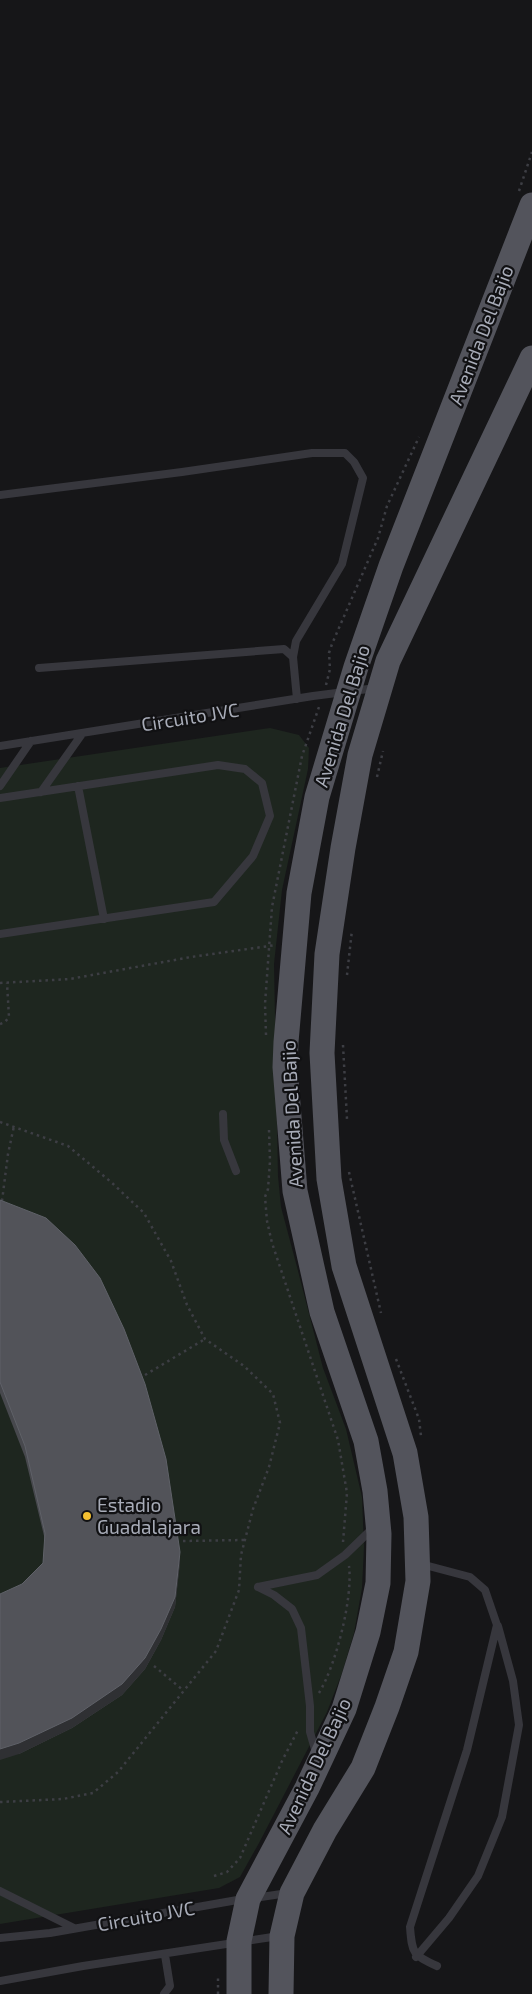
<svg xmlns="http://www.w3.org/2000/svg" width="532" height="1994" viewBox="0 0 532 1994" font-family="'Exo 2',sans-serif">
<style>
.park{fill:#1e261f}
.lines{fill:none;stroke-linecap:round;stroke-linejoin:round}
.path{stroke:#3d3e44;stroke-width:2.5;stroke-dasharray:2.5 4;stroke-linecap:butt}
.service{stroke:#37373d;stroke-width:8}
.primary{stroke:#53545c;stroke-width:25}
.wall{fill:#47484d}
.shaded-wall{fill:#2f3033}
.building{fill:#525359;stroke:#5f6168}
.poi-dot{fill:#f4c031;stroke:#111113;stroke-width:2}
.labels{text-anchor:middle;stroke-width:4.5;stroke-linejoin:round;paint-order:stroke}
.street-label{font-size:19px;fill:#a8acb8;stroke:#111113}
.poi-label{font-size:19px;fill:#a8acb8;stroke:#111113;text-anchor:start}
</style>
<rect width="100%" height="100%" fill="#161618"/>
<path class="park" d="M270,728L299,735L309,748L308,769L282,890L274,964L278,1176L281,1207L297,1267L323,1368L346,1429L362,1497L364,1547L362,1588L354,1633L342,1673L327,1712L259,1843L240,1877L219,1888L0,1924V768Z"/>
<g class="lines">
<path class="path" d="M519,191L532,152
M326,685L330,669L329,653L332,644L378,538L387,506L419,437
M377,777L383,751
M347,975L352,930
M0,983L70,979L191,957L276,945
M0,1024L5,1022L9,1017L7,983
M266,1035L265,1004L272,907L302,756L319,707
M343,1045L347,1119
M0,1122L68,1146L111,1182L144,1213L171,1261L187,1305L205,1339L244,1366L273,1394L280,1423L269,1467L253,1509L241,1555L239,1590L216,1651L118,1772L93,1793L63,1799L0,1802
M269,1130L270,1161L268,1189L265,1197L267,1221L272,1243L338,1440L347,1493L343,1542
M349,1172L381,1313
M2,1201L8,1154L14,1126
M396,1359L419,1419L421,1436
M145,1375L205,1339
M183,1541L245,1540
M154,1666L184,1691
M319,1693C336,1665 353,1598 349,1566
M214,1876L227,1872L240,1858L282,1761L299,1728
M218,1994V1978"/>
<path class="service" d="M0,495L182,472L312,453H345L354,462L363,478L342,564L296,641L293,657
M39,668L284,649L293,657L297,699
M0,746L313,696L376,688
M0,786L31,741
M78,786L104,919
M41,792L82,734
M0,798L218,765L245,769L262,783L270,816L253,856L214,902L0,934
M223,1114L224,1140L236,1171
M421,1564L470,1577L485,1590L497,1625L467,1750L410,1927C412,1954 413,1955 437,1966
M258,1587L274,1595L292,1609L301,1628L310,1706V1732L316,1753
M258,1587L317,1575L345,1555L373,1528
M0,1891L74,1928
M254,1898L288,1893
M0,1938L50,1933L243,1899
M416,1957L449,1918L478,1876L502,1817L519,1725L513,1681L498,1626
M0,1981L83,1966L279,1936
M164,1994L170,1986L165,1955"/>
<path class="primary" d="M239,1994V1941L248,1899L307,1788L344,1709L368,1632L378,1583L379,1534L375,1491L366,1441L322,1312L295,1191L285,1067L286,1042L299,893L317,797L356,667L391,566L532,205
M281,1994L282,1936L292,1893L325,1830L363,1768L387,1707L406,1652L418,1581L416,1517L405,1453L344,1266L329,1179L322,1053L327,954L343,848L360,755L388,661L532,358"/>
</g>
<path class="wall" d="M0,1200L180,1562L175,1607L161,1640L145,1669L122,1695L72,1728L19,1754L22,1584L43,1563L45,1540L25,1457L0,1393Z"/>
<path class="shaded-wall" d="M180,1552V1562L175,1607L161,1640L145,1669L122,1695L72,1728L19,1754L0,1760V1749Z"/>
<path class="building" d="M0,1200L46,1218L75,1245L100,1278L124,1329L145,1384L166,1459L180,1552L175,1597L161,1629L145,1658L122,1684L72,1718L19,1743L0,1749V1594L22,1584L43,1563L45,1533L25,1446L0,1382Z"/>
<circle class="poi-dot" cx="87" cy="1516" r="5"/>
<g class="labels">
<g class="street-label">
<text transform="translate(481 335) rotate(-69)" y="7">Avenida Del Bajio</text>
<text transform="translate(342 716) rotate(-73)" y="7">Avenida Del Bajio</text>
<text transform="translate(190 717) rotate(-9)" y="7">Circuito JVC</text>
<text transform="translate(292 1114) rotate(-93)" y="7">Avenida Del Bajio</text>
<text transform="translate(314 1766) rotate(-65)" y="7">Avenida Del Bajio</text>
<text transform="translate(146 1916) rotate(-10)" y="7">Circuito JVC</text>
</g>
<g class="poi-label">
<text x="97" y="1512">Estadio<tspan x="97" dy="22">Guadalajara</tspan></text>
</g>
</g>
</svg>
